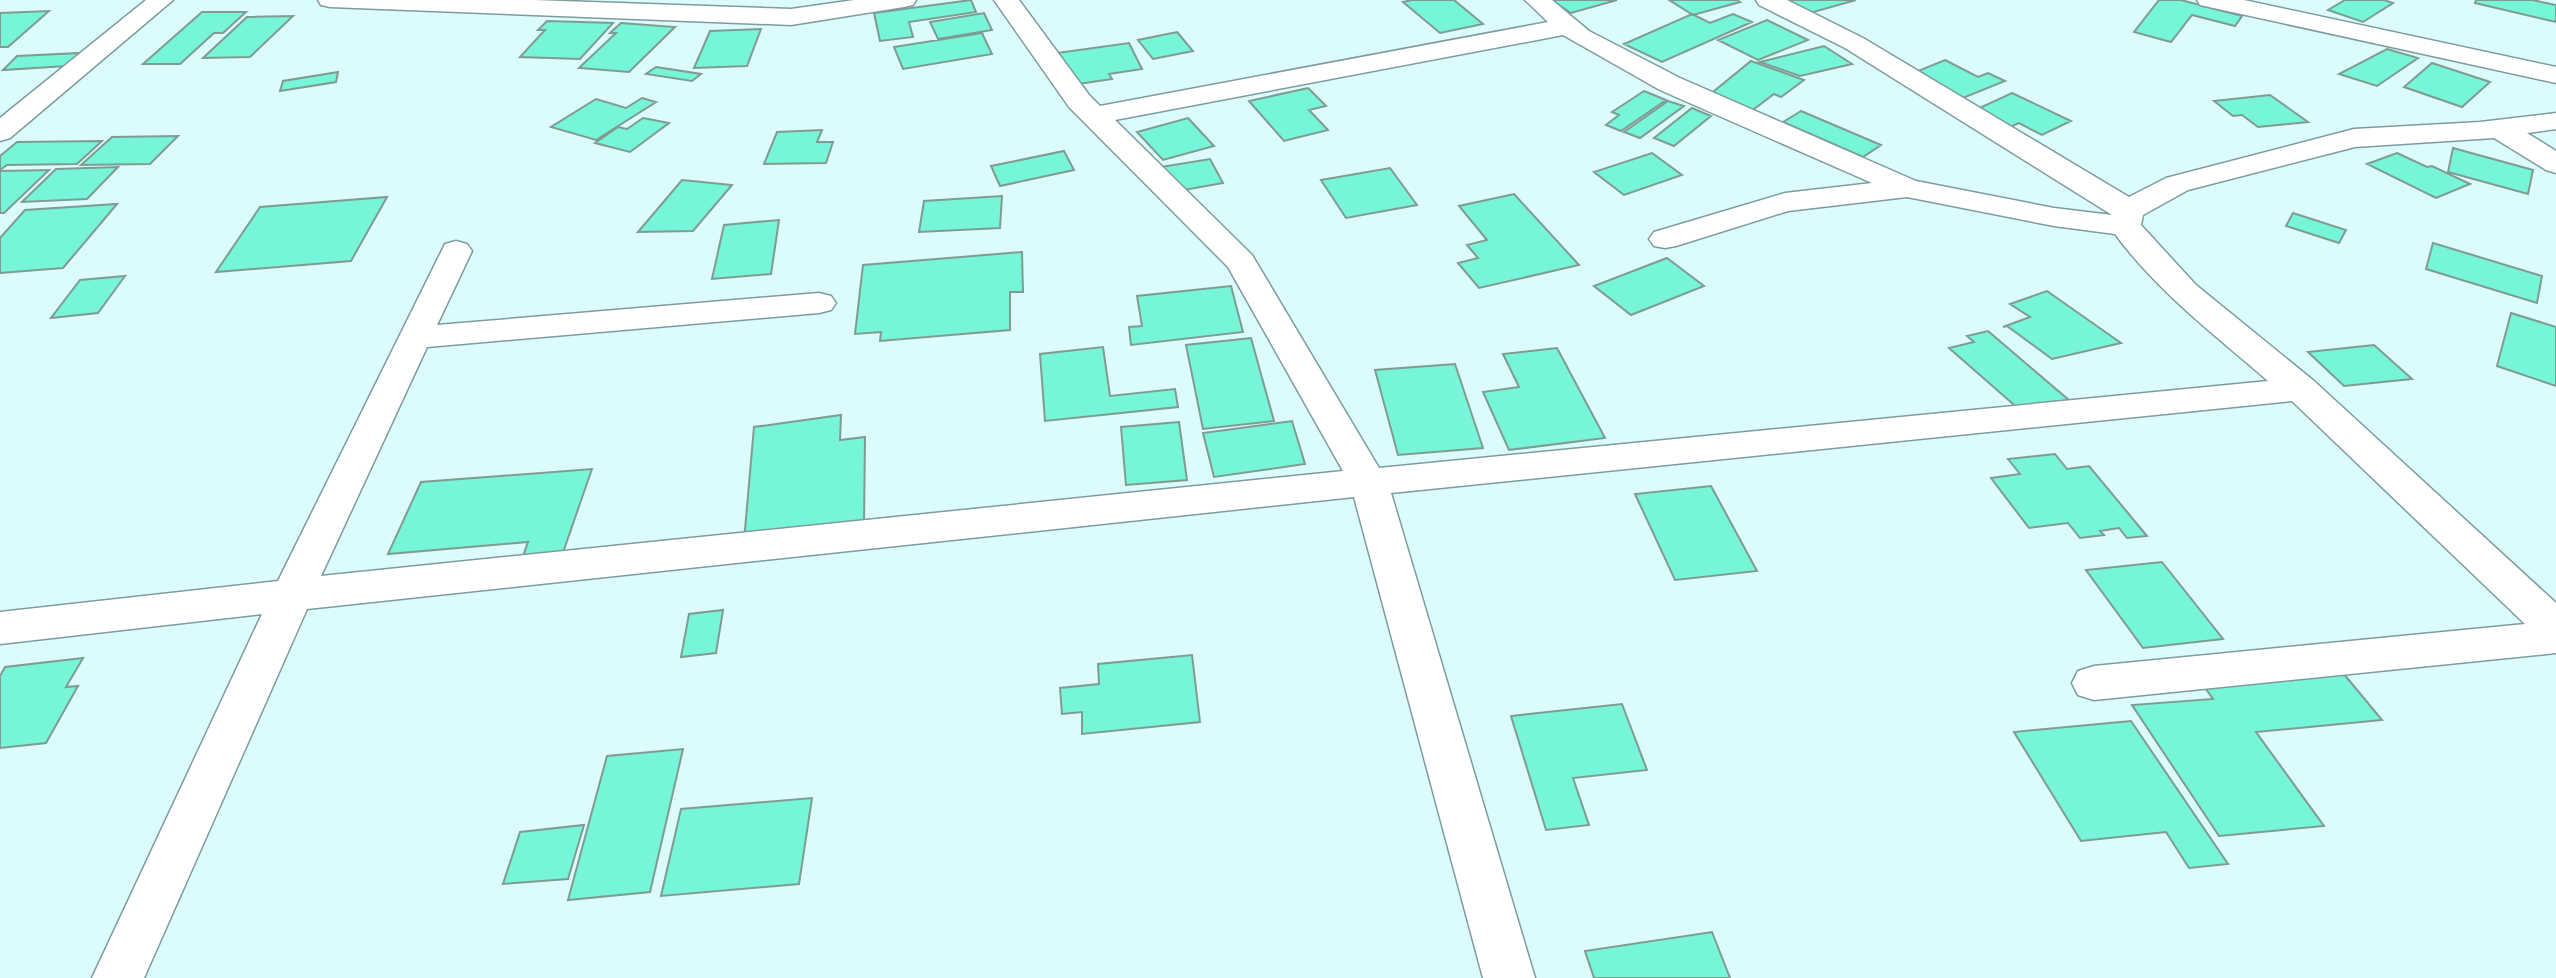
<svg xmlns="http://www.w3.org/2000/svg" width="2556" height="978" viewBox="0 0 2556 978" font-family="'Alegreya Sans',sans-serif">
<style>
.building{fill:#76f5d8;stroke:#7f9c93;stroke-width:2}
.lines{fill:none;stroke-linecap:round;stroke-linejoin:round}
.minor-casing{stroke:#7e9c9e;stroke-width:3}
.minor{fill:#fff;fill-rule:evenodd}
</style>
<rect width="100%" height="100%" fill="#dbfbfd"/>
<path class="building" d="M971,0L976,12L909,22L913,37L880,41L874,13Z
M1412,0H1454L1483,24L1440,33L1403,2Z
M1551,0H1617L1571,13Z
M1669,0H1737L1740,2L1693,15Z
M1787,0H1856L1810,13Z
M2159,0H2181L2242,16L2235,26L2192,15L2171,42L2134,32Z
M2345,0H2384L2393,3L2363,22L2328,10Z
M2476,0H2532L2556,5V22L2475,3Z
M49,11L8,47H0V13Z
M202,12H246L223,33H214L180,64H143Z
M984,13L992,30L938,39L930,22Z
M1692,14L1710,23L1733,14L1752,22L1662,62L1624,44Z
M293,16L250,57L203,58L247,17Z
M1767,20L1808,40L1758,60L1718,40Z
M547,21L613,23L580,59L520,57L545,30H538Z
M621,23L675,27L629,72L579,68L616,33H610Z
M761,29L747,66L694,68L710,31Z
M1177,32L1193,51L1153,59L1138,40Z
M982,33L992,54L903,69L894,47Z
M1129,43L1142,69L1109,74L1112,79L1072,85L1057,53Z
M1824,46L1852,64L1800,76L1760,62Z
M2387,49L2418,58L2377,86L2339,74Z
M81,53L67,66L3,70L17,56Z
M1945,60L1978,77L1988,73L2005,81L1963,98L1913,73Z
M1751,61L1804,80L1781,97L1774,94L1750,112L1708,96Z
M2432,63L2490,82L2462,107L2404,87Z
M656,67L701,74L692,81L646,74Z
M338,72L336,82L280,91L283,81Z
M1308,88L1326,106L1309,110L1328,130L1284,141L1249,101Z
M1644,91L1666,100L1621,131L1606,125L1619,115L1612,112Z
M2012,93L2071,121L2042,135L2019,123L2010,127L1975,110Z
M2270,95L2308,122L2258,127L2242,115L2233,116L2214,101Z
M642,98L656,102L596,140L551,127L596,99L626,108Z
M1668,101L1684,106L1640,138L1624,132Z
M1692,108L1711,116L1674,146L1654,138Z
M1801,111L1881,145L1863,157L1783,122Z
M643,118L669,123L630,152L595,143L618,127L627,129Z
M1188,118L1214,146L1163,160L1137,132Z
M822,130L817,142H833L826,163L764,164L777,132Z
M178,136L150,164L81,165L112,137Z
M102,141L77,164L7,165L0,170V156L17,142Z
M2453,148L2533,170L2528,194L2448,172Z
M1064,151L1074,170L1000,186L991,166Z
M1652,153L1682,175L1624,195L1594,172Z
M2397,153L2427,167L2432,166L2470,184L2436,198L2367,164Z
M1210,159L1223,183L1173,192L1161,167Z
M118,167L87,199L22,202L56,169Z
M1390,168L1417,205L1346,218L1321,180Z
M49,170L4,213H0V171Z
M682,180L732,185L693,231L638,232Z
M1514,194L1579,265L1479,288L1458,263L1478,258L1467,245L1487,240L1459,206Z
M1002,196L1000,228L919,232L924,201Z
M387,197L351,261L216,272L260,207Z
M117,204L63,268L0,273V238L25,210Z
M2293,213L2346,230L2339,243L2286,226Z
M779,220L771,274L712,279L724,225Z
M2433,243L2542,276L2537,303L2426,269Z
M1022,252L1023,292H1010V330L880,341L881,332L855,334L863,265Z
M1667,258L1704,286L1631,315L1594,286Z
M125,276L98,313L51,318L80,280Z
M1231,286L1243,332L1131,345L1129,327L1142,326L1137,296Z
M2047,291L2121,343L2052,359L2007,326L2003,327L2030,317L2010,304Z
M2511,313L2556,327V386L2497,366Z
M1988,331L2070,401L2021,411L1949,348L1974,342L1967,336Z
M1251,338L1274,421L1203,429L1186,345Z
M2374,345L2412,379L2344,386L2308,352Z
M1103,347L1110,396L1175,389L1178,407L1045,421L1040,354Z
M1557,348L1605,438L1509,450L1483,392L1519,387L1503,354Z
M1455,364L1483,448L1398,455L1375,370Z
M841,415L840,440L865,437L864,524L744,541L754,427Z
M1292,421L1305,464L1214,477L1203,433Z
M1179,422L1187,480L1126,485L1121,427Z
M2055,454L2067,469L2089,466L2147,536L2127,538L2119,528L2100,531L2104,535L2080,538L2068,523L2029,528L1991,478L2020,474L2008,459Z
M592,469L560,561L520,565L528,542L388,554L421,482Z
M1711,486L1757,571L1675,580L1635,494Z
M2162,562L2223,639L2143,648L2086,570Z
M723,610L716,653L681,657L689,614Z
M1192,655L1200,722L1082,734V712L1062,714L1060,688L1099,684L1098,664Z
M83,658L66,687L78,686L46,743L0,748V676L5,667Z
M2343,673L2382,720L2256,732L2324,826L2219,836L2132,705L2213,699L2203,685Z
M1622,704L1647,770L1573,778L1589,825L1546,830L1511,716Z
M2131,721L2228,864L2189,868L2166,832L2081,841L2014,732Z
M683,749L650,892L568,900L607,756Z
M812,798L799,884L661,896L681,809Z
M584,825L568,879L503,884L520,832Z
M1712,932L1730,978H1594L1585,951Z"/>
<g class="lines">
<defs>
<path id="minor" d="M146,0H173L10,138L0,141V118Z
M318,0H533L791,9L854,0H916L913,5L904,7L791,25L330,7L321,5Z
M994,0H1019L1089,95L1100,106L1548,22L1525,0H1552L1589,31L1680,78L1916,181L2054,208L2112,215L1845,48L1759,5L1756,0H1787L1863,38L2129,197L2166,178L2354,129L2480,122L2556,113V129L2527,133L2556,151V173L2546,170L2494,138L2355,147L2188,190L2143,215L2141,225L2196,285L2314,381L2556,603V653L2094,700L2078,695L2072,683L2078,671L2094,666L2525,624L2292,401L1391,493L1535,978H1483L1354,497L307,609L144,978H92L262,614L0,644V612L278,581L445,244L456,241L467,244L472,251L437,325L819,293L831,296L836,303L831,310L819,313L427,347L321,576L1343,471L1228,267L1069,107ZM1563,35L1660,90L1872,183L1785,193L1654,232L1649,239L1654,246L1665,248L1676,246L1788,211L1907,197L2054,226L2115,234C2158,292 2214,334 2268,381L1379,468L1252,255L1115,120Z
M2197,0H2244L2556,67V83L2209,7L2200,5Z"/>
</defs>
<use href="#minor" class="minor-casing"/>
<use href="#minor" class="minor"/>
</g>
</svg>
